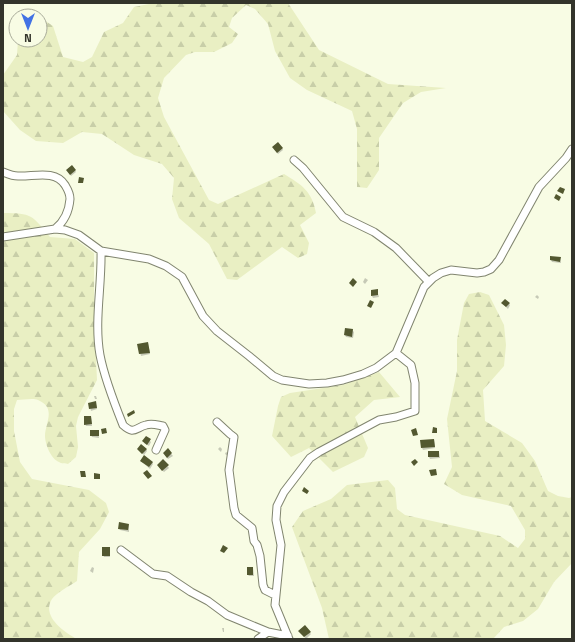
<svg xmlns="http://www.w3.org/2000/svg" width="575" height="642" viewBox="0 0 575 642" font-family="'Titillium Web',sans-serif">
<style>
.forest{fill:url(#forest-firs)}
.shadow{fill:#0003}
.building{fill:#535830}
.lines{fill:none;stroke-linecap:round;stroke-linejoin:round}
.minor-casing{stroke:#81856f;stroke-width:9}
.minor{stroke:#fff;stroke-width:7}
</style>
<defs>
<pattern id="forest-firs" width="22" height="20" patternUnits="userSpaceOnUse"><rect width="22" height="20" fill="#e9efc3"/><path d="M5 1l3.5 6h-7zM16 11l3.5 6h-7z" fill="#c8cea8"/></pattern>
</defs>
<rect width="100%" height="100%" fill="#f8fce4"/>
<path class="forest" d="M154,3H288L319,50L388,84L446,88L421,92L403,103L379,138V170L367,188L357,187V129L352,111L307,90L290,78L275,51L268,24L255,9L246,5L232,18L229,27L238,34L232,43L214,52H195L186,55L164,78L158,98L164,117L209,200L218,204L284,174C302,185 312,191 316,213L300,225L309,243L307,254L298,258L282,247L237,280L227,279L209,244L179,218L172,199L174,178L162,164L134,155L102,134L82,132L63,143L36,141L20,130L3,111V75L17,55L18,40H40V21L44,20L53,26L63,57L83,62L92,57L104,32L123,23L134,7Z
M3,213C32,213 32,215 50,237L75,239L94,253V316L97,380L78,417L76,426L78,447L76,457L68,464C66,463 61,464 59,462C51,459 45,444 45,436C45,423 57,408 38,400C33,398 23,400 17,400L14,409V431L20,462L32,479L89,490L106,503L109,512L100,529L79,552L77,581C71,585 56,593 52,599C41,616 64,632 77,639H3Z
M480,292L489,295L504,325L506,345L504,366L483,390L485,421L522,443L535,461L548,491L558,496L569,498L572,497V526L571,527L572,563L554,582L538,609L523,621L504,627L493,639H329L322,608L292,527L303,511L331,499L347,485L388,480L395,488L397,509L405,515L500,536L518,548L525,539V530L511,506L462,495L444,484L452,467L447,419L457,371V340L464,303L469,294Z
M379,372L400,397L374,400L355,417L368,448L364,457L333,472L309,448L291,457L272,436L278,406L281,397L290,393L343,385Z"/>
<path class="shadow" d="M282,148L283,150L278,154L274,149Z
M72,166L76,172L71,176L67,170Z
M560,258L561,263L552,262L551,260Z
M365,278L368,280L365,284L363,282Z
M377,290L379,297L373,298L372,296Z
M537,295L539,297L538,299L535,297Z
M502,303L509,304L510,305L508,309Z
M352,330L354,332L353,338L346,337L345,335Z
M148,343L150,354L141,356L138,345Z
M94,396H96L97,399H95Z
M89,403L96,404L97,409L91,411Z
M91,417L92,426H86L85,424Z
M98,431L99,438L92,437L91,435Z
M146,437L151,442L149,446L144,443Z
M434,440L435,448L423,450L422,448Z
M220,447L222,449L221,452L218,449Z
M146,449L147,451L144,455L139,450Z
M168,450L173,456L168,459L165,455Z
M226,452L229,454L228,456L225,454Z
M439,452L440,458L430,459L429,457Z
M163,460L169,468L164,472L159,467Z
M141,461L152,462L153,464L150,469Z
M129,525V532L120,530L119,528Z
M109,548L110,557H104L103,555Z
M92,567L94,568L93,573L90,571Z
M253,568L254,576H249L248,575Z
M222,628H224V632H223Z
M301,633H310L311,634L306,639Z"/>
<path class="building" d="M278,142L283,148L277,153L272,147Z
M72,165L76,170L70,175L66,170Z
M79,177L84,178L83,183H78Z
M560,187L565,189L563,194L557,191Z
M556,194L561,197L559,201L554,198Z
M550,256L561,257L560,262L550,260Z
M353,278L357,282L353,287L349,283Z
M378,289V295L371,296V290Z
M505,299L510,303L506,307L501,303Z
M370,300L374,302L371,308L367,306Z
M345,328L353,329L352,337L344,335Z
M148,342L150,353L139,354L137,344Z
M96,401L97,408L89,409L88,403Z
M134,410L135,413L128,417L127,414Z
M84,416H91L92,424L84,425Z
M433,427L437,428V433H432Z
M106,428L107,433L102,434L101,429Z
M416,428L418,435L413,436L411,430Z
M90,430H99V436H90Z
M146,436L151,439L147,445L142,441Z
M434,439L435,447L421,448L420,440Z
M141,444L147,449L142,454L137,449Z
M168,448L172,453L167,458L163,453Z
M428,451H439V457H428Z
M144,455L153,462L149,467L140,461Z
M163,459L169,465L162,471L157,465Z
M415,459L418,462L414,466L411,462Z
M436,469L437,475L431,476L429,470Z
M147,470L152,476L148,479L143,473Z
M80,471H85L86,477H81Z
M94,473L100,474V479H94Z
M304,487L309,491L307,494L302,491Z
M119,522L129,524L128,530L118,529Z
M223,545L228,548L224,553L220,551Z
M102,547H110V556H102Z
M247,567H253V575H247Z
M305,625L311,632L304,637L298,631Z"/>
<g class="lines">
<defs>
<path id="minor" d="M294,160L303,168L343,217L374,232L396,248L429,282
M3,172C8,174 12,176 18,176C33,177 55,169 65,185C68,190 70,193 70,199C69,212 65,221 55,229
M3,237L55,229L65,230L79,235L101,251L149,259L166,266L182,277L203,316L217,331L249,356L273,376L282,380L309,384L327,383L343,380L363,374L376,368L396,353L424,287L433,278L441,273L451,270L477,273L484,272L491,269L499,260L539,187L566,158L572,149
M101,251C102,285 94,321 100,355C104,376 115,405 123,425C134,435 135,428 146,425C152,423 157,425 163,426L165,430L156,450
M217,422L230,434L234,437L229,470L234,508L236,515L252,528L254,541L257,545L260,556L263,585L265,590L275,595
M121,550L153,574L167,576L191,592L208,601L227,615L268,632
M258,639L268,632L288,636
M289,639L275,605L281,545L276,520L277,506L284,492L310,458L319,452L379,420L396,417L415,411V383L411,365L396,353"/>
</defs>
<use href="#minor" class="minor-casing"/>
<use href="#minor" class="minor"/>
</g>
<rect width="575" height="642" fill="none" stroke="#33342b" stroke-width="8"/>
<g transform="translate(28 28) rotate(180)"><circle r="19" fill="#f8fce4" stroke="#a9ac9a"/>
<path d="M0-3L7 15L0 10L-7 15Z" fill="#4272e4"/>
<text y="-6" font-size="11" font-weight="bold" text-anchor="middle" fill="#33342b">N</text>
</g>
</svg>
